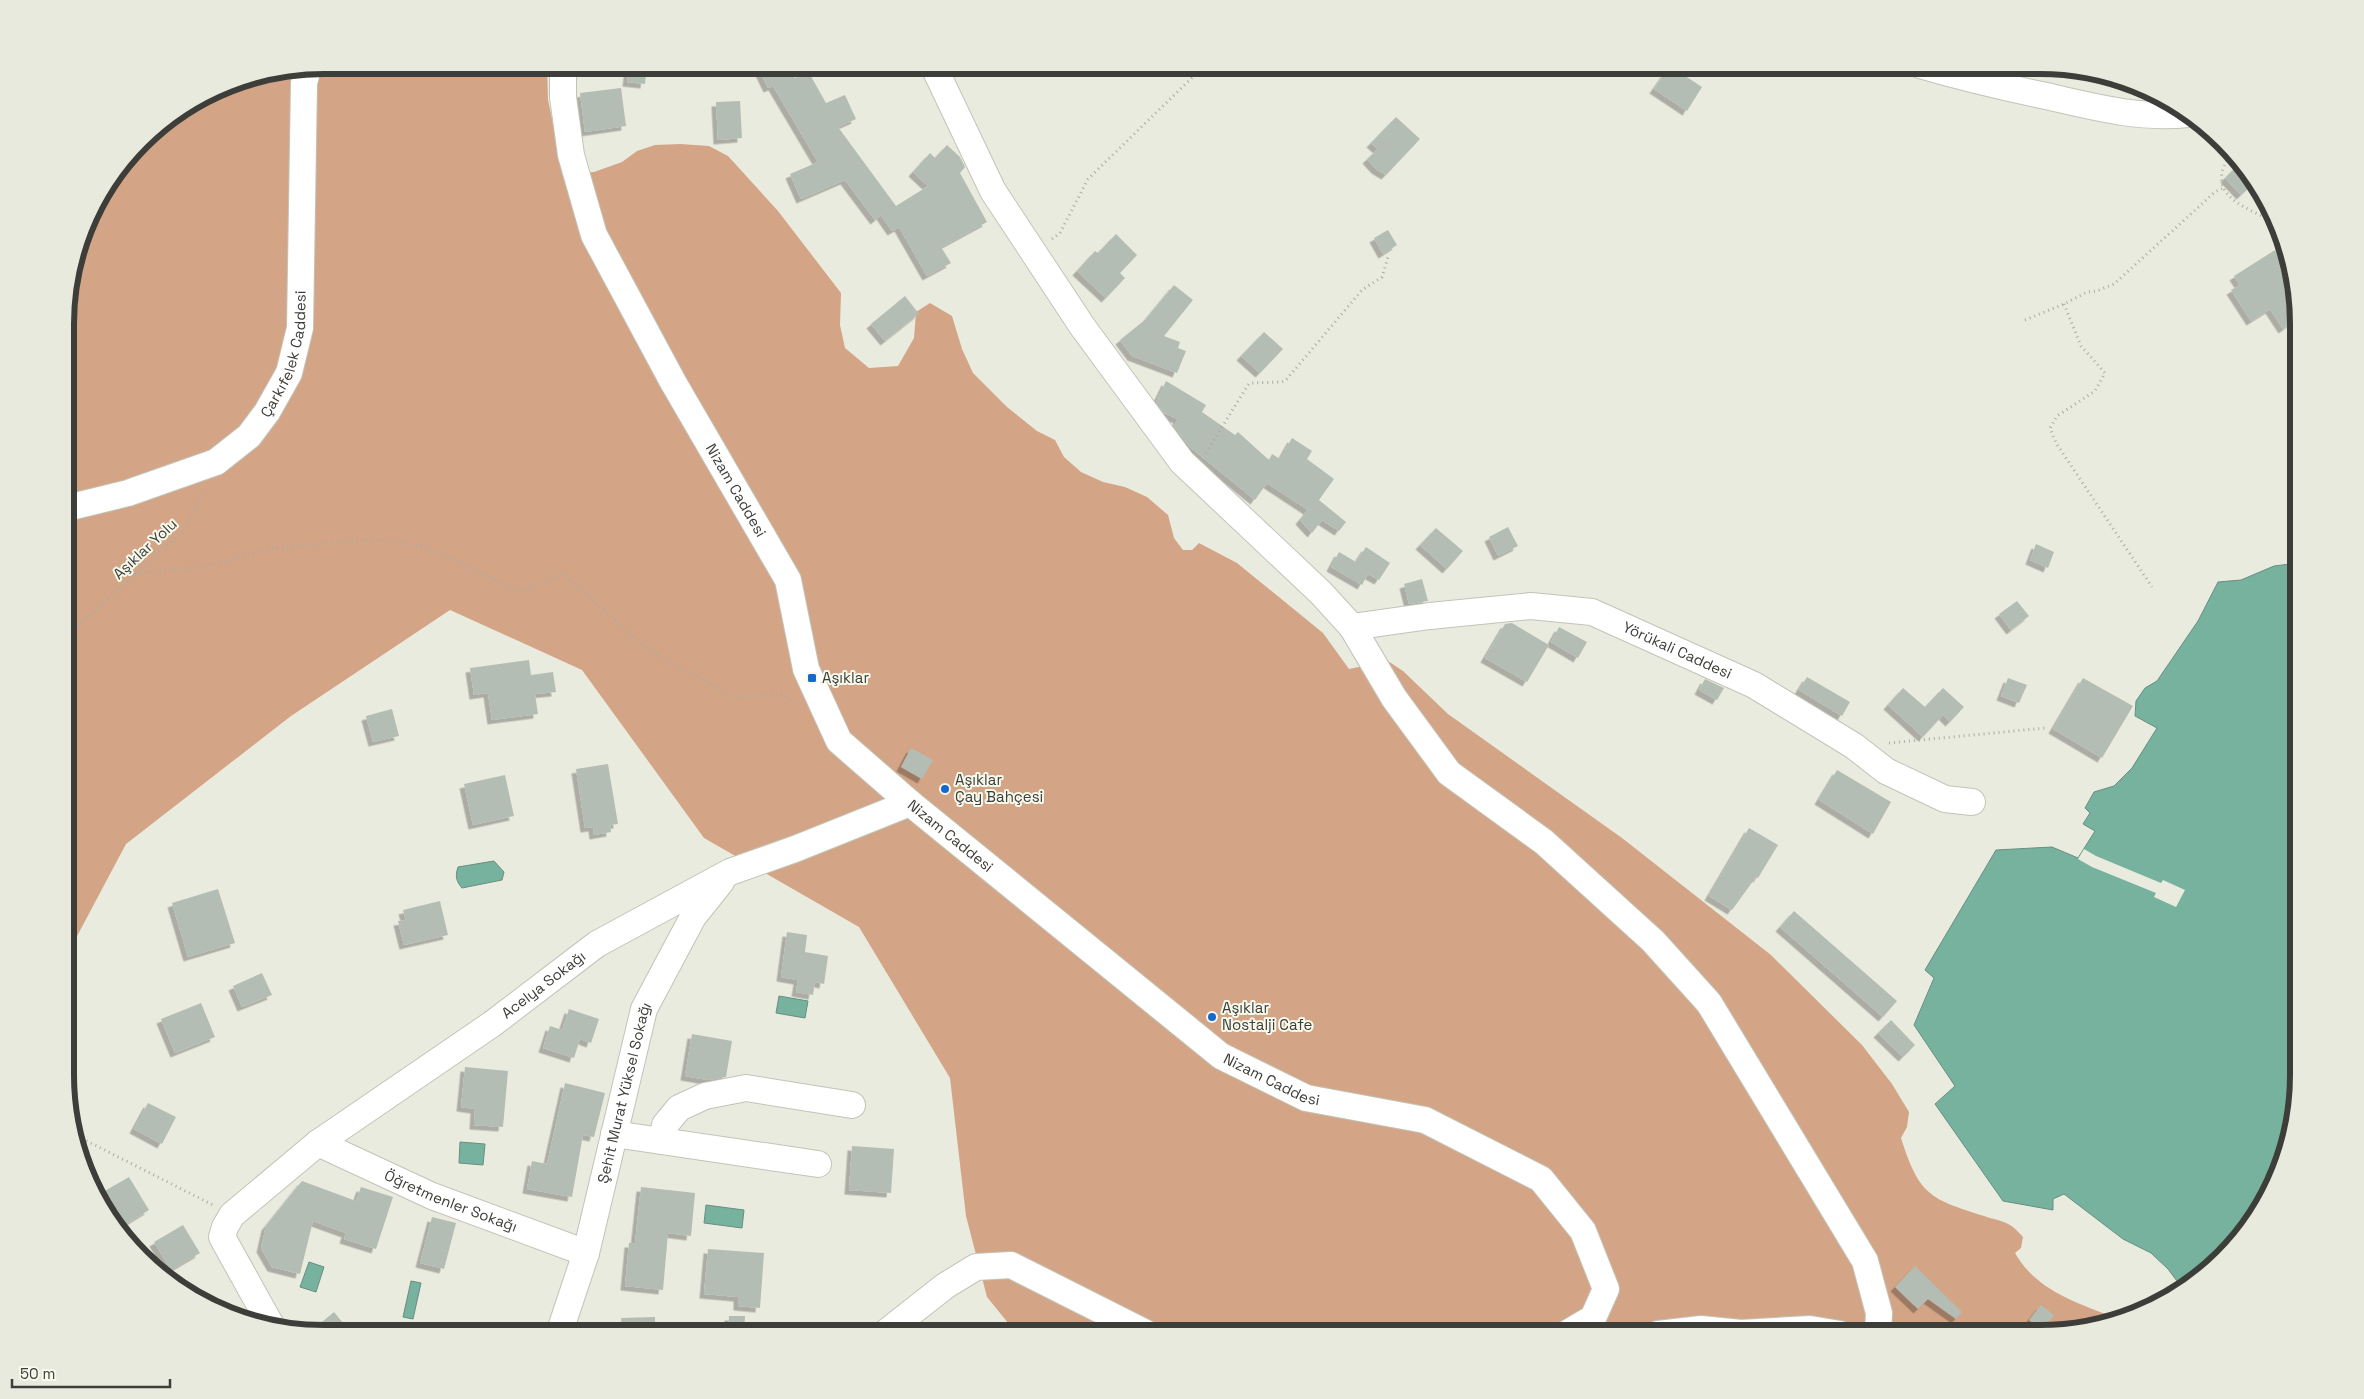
<svg xmlns="http://www.w3.org/2000/svg" width="2364" height="1399" viewBox="0 0 2364 1399" font-family="'Space Grotesk',sans-serif">
<style>
.forest{fill:#d3a586}
.water{fill:#77b29e;stroke:#668f80}
.pier{fill:#eaebdf}
.building{fill:#b4bdb3;filter:url(#shadow)}
.lines{fill:none;stroke-linecap:round;stroke-linejoin:round}
.minor-casing{stroke:#c2c4b7;stroke-width:28}
.path{stroke:#abaca3;stroke-width:3;stroke-dasharray:1 4;stroke-linecap:butt}
.minor{stroke:#fff;stroke-width:26}
.poi-dot{fill:#1568d2;stroke:#f7f9ec;stroke-width:2}
.labels{text-anchor:middle;stroke-width:4;stroke-linejoin:round;paint-order:stroke}
.street-label{font-size:15px;fill:#3d3e39;stroke:#f7f9ec}
.poi-label{font-size:15px;fill:#3d3e39;stroke:#f7f9ec;text-anchor:start}
.rim{fill:none;stroke:#3d3e39;stroke-width:6}
</style>
<defs>
<filter id="shadow"><feDropShadow dx="-4.5" dy="4.5" stdDeviation="0" flood-color="#0004"/></filter>
</defs>
<rect width="100%" height="100%" fill="#eaebdf"/>
<path class="forest" d="M324,65H547L548,100L564,175L594,172L622,162L637,151L655,145L680,144L709,146L728,156L778,211L841,293L840,325L845,348L869,368L898,366L914,338L916,312L930,303L952,316L962,349L973,373L1007,407L1037,431L1055,440L1064,457L1081,472L1103,482L1125,487L1147,497L1168,515L1174,538L1183,550H1192L1199,543L1237,563L1323,633L1349,669L1388,661L1403,671L1448,714L1622,838L1771,955L1862,1045L1892,1084L1909,1112L1907,1127L1901,1138C1919,1195 1930,1199 1984,1216C2005,1223 2008,1220 2023,1237L2021,1248L2015,1253C2038,1293 2080,1303 2120,1320L2107,1325L2057,1333L1017,1334L987,1297L966,1216L950,1078L859,927L704,838L582,670L450,610L291,716L126,844L67,955V291L92,209L153,129L225,85Z"/>
<path class="water" d="M2298,563V1092L2290,1142L2264,1205L2223,1258L2183,1289L2168,1269L2151,1253L2123,1239L2064,1194L2053,1199V1210L2003,1201L1935,1104L1955,1086L1914,1025L1934,978L1925,970L1996,850L2052,847L2078,858L2095,831L2083,824L2090,813L2085,808L2094,792L2114,786L2132,768L2157,728L2135,716L2136,701L2145,688L2157,681L2198,621L2218,582L2241,580L2274,566Z
M494,861L504,872L502,880L462,888C456,881 455,876 458,867Z
M779,996L808,1001L805,1018L776,1013Z
M460,1142L485,1144L483,1165L459,1163Z
M706,1205L744,1210L742,1228L704,1223Z
M309,1262L324,1267L316,1292L300,1287Z
M411,1281L421,1283L413,1319L403,1317Z"/>
<path class="pier" d="M2084,849L2096,856L2161,883L2163,880L2185,890L2176,907L2154,897L2156,893L2092,867L2078,859Z"/>
<path class="building" d="M629,65H647L645,84L627,82Z
M757,65H788L795,78L808,71L826,103L845,95L856,119L838,127L896,206L928,186L913,172L930,153L935,158L947,145L960,157L965,167L960,173L987,222L941,247L951,263L927,276L899,227L892,231L881,215L875,220L845,180L801,199L790,174L818,162L773,86L768,88Z
M1670,66L1702,87L1687,111L1654,89Z
M621,88L626,126L585,132L580,93Z
M740,101L742,138L718,140L716,102Z
M1396,117L1420,139L1386,175L1376,169L1367,159L1378,149L1371,143Z
M2240,163L2255,182L2241,195L2225,178Z
M1388,230L1397,245L1383,254L1374,238Z
M1116,234L1137,255L1120,273L1125,278L1106,298L1077,271L1095,251L1098,253Z
M2275,250L2292,277L2296,293L2287,299L2298,316V318L2283,329L2270,309L2251,321L2231,290L2240,285L2234,276Z
M1174,285L1193,300L1164,336L1180,342L1178,348L1186,351L1177,373L1132,356L1120,340L1146,319Z
M905,296L919,314L885,341L871,324Z
M1264,332L1283,349L1260,373L1241,356Z
M1166,381L1206,405L1202,412L1235,435L1238,432L1269,460L1272,454L1280,459L1292,438L1312,451L1307,459L1334,479L1319,500L1346,522L1339,531L1322,520L1312,533L1300,520L1308,510L1267,483L1255,500L1190,447L1174,426L1178,419L1164,413L1156,402Z
M1508,527L1518,546L1498,556L1489,537Z
M1436,528L1463,551L1447,569L1420,545Z
M2036,544L2054,552L2048,568L2030,560Z
M1366,547L1390,563L1379,580L1368,574L1362,585L1331,567L1339,552L1356,562Z
M1422,579L1428,601L1409,604L1404,584Z
M2017,601L2029,616L2011,630L1999,614Z
M1512,623L1549,645L1527,682L1485,658L1505,624Z
M1559,627L1587,642L1578,658L1551,642Z
M529,660L531,675L553,672L556,692L535,694L538,714L492,720L488,693L474,695L470,668Z
M1807,677L1850,702L1842,716L1799,690Z
M2008,678L2027,685L2019,703L2001,696Z
M2083,678L2133,706L2102,758L2053,729Z
M1705,679L1724,688L1717,700L1699,690Z
M1903,688L1925,707L1943,688L1964,707L1950,722L1943,715L1923,737L1888,705Z
M392,709L399,736L373,742L366,716Z
M911,748L933,760L922,779L901,767Z
M608,764L618,824L610,825L611,832L594,835L593,827L585,828L576,769Z
M1837,770L1891,802L1873,834L1819,800Z
M505,775L514,816L473,825L464,784Z
M1749,828L1778,845L1758,878L1756,877L1732,910L1709,896Z
M218,889L235,943L188,957L172,903Z
M440,901L448,935L404,945L398,921L406,920L403,910Z
M1794,911L1897,1001L1883,1017L1780,927Z
M787,932L807,935L805,952L828,956L824,984L815,982L813,995L796,992L798,980L781,977Z
M262,973L272,995L242,1007L233,986Z
M201,1003L215,1037L175,1053L161,1019Z
M569,1009L599,1019L591,1043L580,1039L574,1058L543,1048L550,1026L562,1030Z
M1891,1020L1915,1045L1903,1057L1878,1033Z
M692,1034L732,1041L726,1077L708,1080L685,1076Z
M465,1067L508,1071L503,1127L474,1125L475,1109L461,1107Z
M565,1083L605,1093L594,1137L583,1135L572,1197L527,1189L532,1161L547,1164Z
M148,1103L176,1117L162,1144L134,1129Z
M852,1146L894,1149L891,1193L849,1190Z
M129,1177L149,1210L123,1226L103,1192Z
M302,1181L356,1201L361,1187L393,1197L376,1249L344,1239L346,1233L313,1221L300,1274L272,1267L261,1248L266,1226Z
M641,1187L695,1193L691,1236L668,1233L663,1290L625,1286L629,1243H635Z
M432,1217L456,1223L444,1269L420,1263Z
M183,1225L200,1253L171,1270L154,1242Z
M708,1249L764,1253L760,1308L738,1306V1297L704,1294Z
M1915,1266L1962,1312L1956,1319L1928,1299L1918,1309L1895,1287Z
M2041,1305L2054,1315L2043,1330L2029,1320Z
M334,1312L352,1334L310,1332Z
M729,1316H745L744,1334H728Z
M655,1317V1334H622L621,1318Z"/>
<g class="lines">
<defs>
<g id="minor">
<path id="s1" d="M563,65V97L571,155L594,235L673,382L788,580L806,669L839,741L910,803L1221,1056L1306,1098L1425,1120L1541,1179L1583,1231L1606,1289L1593,1318L1566,1334"/>
<path d="M933,65L993,191L1082,326L1182,462L1321,593L1352,627L1394,698L1449,773L1544,842L1653,941L1709,1003L1865,1261L1879,1313L1878,1334"/>
<path d="M1920,65C1961,77 2003,87 2046,96C2094,107 2138,119 2188,114"/>
<path id="s2" d="M67,508L128,493L216,462L249,436L267,412L289,373L300,328L304,83L308,68"/>
<path id="s3" d="M1352,627L1430,616L1531,606L1592,612L1754,685L1854,746L1886,771L1945,799L1972,802"/>
<path d="M614,1134L818,1164"/>
<path d="M662,1141L665,1125L679,1108L705,1096L746,1088L852,1105"/>
<path id="s4" d="M318,1143L432,1196L586,1253"/>
<path id="s5" d="M272,1327L222,1237L225,1227L232,1215L318,1143L492,1024L597,944L730,872L795,849L910,803"/>
<path id="s6" d="M559,1334L586,1253L644,1009L693,917L721,882"/>
<path d="M884,1334L945,1286L976,1267L1011,1265L1148,1334"/>
<path d="M1658,1334L1701,1329L1741,1333L1810,1329L1840,1334"/>
</g>
</defs>
<use href="#minor" class="minor-casing"/>
<path class="path" d="M2232,152C2201,195 2245,207 2277,223
M1052,239L1060,233L1088,179L1205,65
M2064,304L2081,346L2105,373L2095,391L2057,416L2050,428L2056,443L2152,587
M2025,320L2064,304L2087,292L2097,291L2114,284L2215,192L2223,188
M1206,453L1248,385L1250,383L1282,382L1286,380L1362,290L1382,277L1388,257
M135,574L206,566L270,548L376,539L426,547L520,592L563,574L650,651L734,697L782,694L797,706
M67,636L186,528L203,490
M1889,743L2045,728
M73,1134L213,1205"/>
<use href="#minor" class="minor"/>
</g>
<g class="poi-dot">
<rect x="807" y="673" width="10" height="10" rx="2.5"/>
<circle cx="945" cy="789" r="5"/>
<circle cx="1212" cy="1017" r="5"/>
</g>
<g class="labels">
<g class="street-label">
<text dy="5" stroke="none"><textPath href="#s2" startOffset="290">Çarkıfelek Caddesi</textPath></text>
<text dy="5" stroke="none"><textPath href="#s1" startOffset="466">Nizam Caddesi</textPath></text>
<text transform="translate(145 549) rotate(-43)" y="5">Aşıklar Yolu</text>
<text dy="5" stroke="none"><textPath href="#s3" startOffset="335">Yörükali Caddesi</textPath></text>
<text dy="5" stroke="none"><textPath href="#s1" startOffset="886">Nizam Caddesi</textPath></text>
<text dy="5" stroke="none"><textPath href="#s5" startOffset="515">Acelya Sokağı</textPath></text>
<text dy="5" stroke="none"><textPath href="#s1" startOffset="1291">Nizam Caddesi</textPath></text>
<text dy="5" stroke="none"><textPath href="#s6" startOffset="250">Şehit Murat Yüksel Sokağı</textPath></text>
<text dy="5" stroke="none"><textPath href="#s4" startOffset="145">Öğretmenler Sokağı</textPath></text>
</g>
<g class="poi-label">
<text x="822" y="683">Aşıklar</text>
<text x="955" y="785">Aşıklar<tspan x="955" dy="17">Çay Bahçesi</tspan></text>
<text x="1222" y="1013">Aşıklar<tspan x="1222" dy="17">Nostalji Cafe</tspan></text>
</g>
</g>
<path d="M0 0H2364V1399H0ZM324 74H2040A250 250 0 0 1 2290 324V1075A250 250 0 0 1 2040 1325H324A250 250 0 0 1 74 1075V324A250 250 0 0 1 324 74Z" fill="#e8eade" fill-rule="evenodd"/>
<path class="rim" d="M324 74H2040A250 250 0 0 1 2290 324V1075A250 250 0 0 1 2040 1325H324A250 250 0 0 1 74 1075V324A250 250 0 0 1 324 74Z"/>
<path d="M12 1379v8h158v-8" fill="none" stroke="#3d3e39" stroke-width="2.5"/>
<text x="20" y="1379" font-size="15" fill="#3d3e39" stroke="#f7f9ec" stroke-width="4" paint-order="stroke">50 m</text>
</svg>
